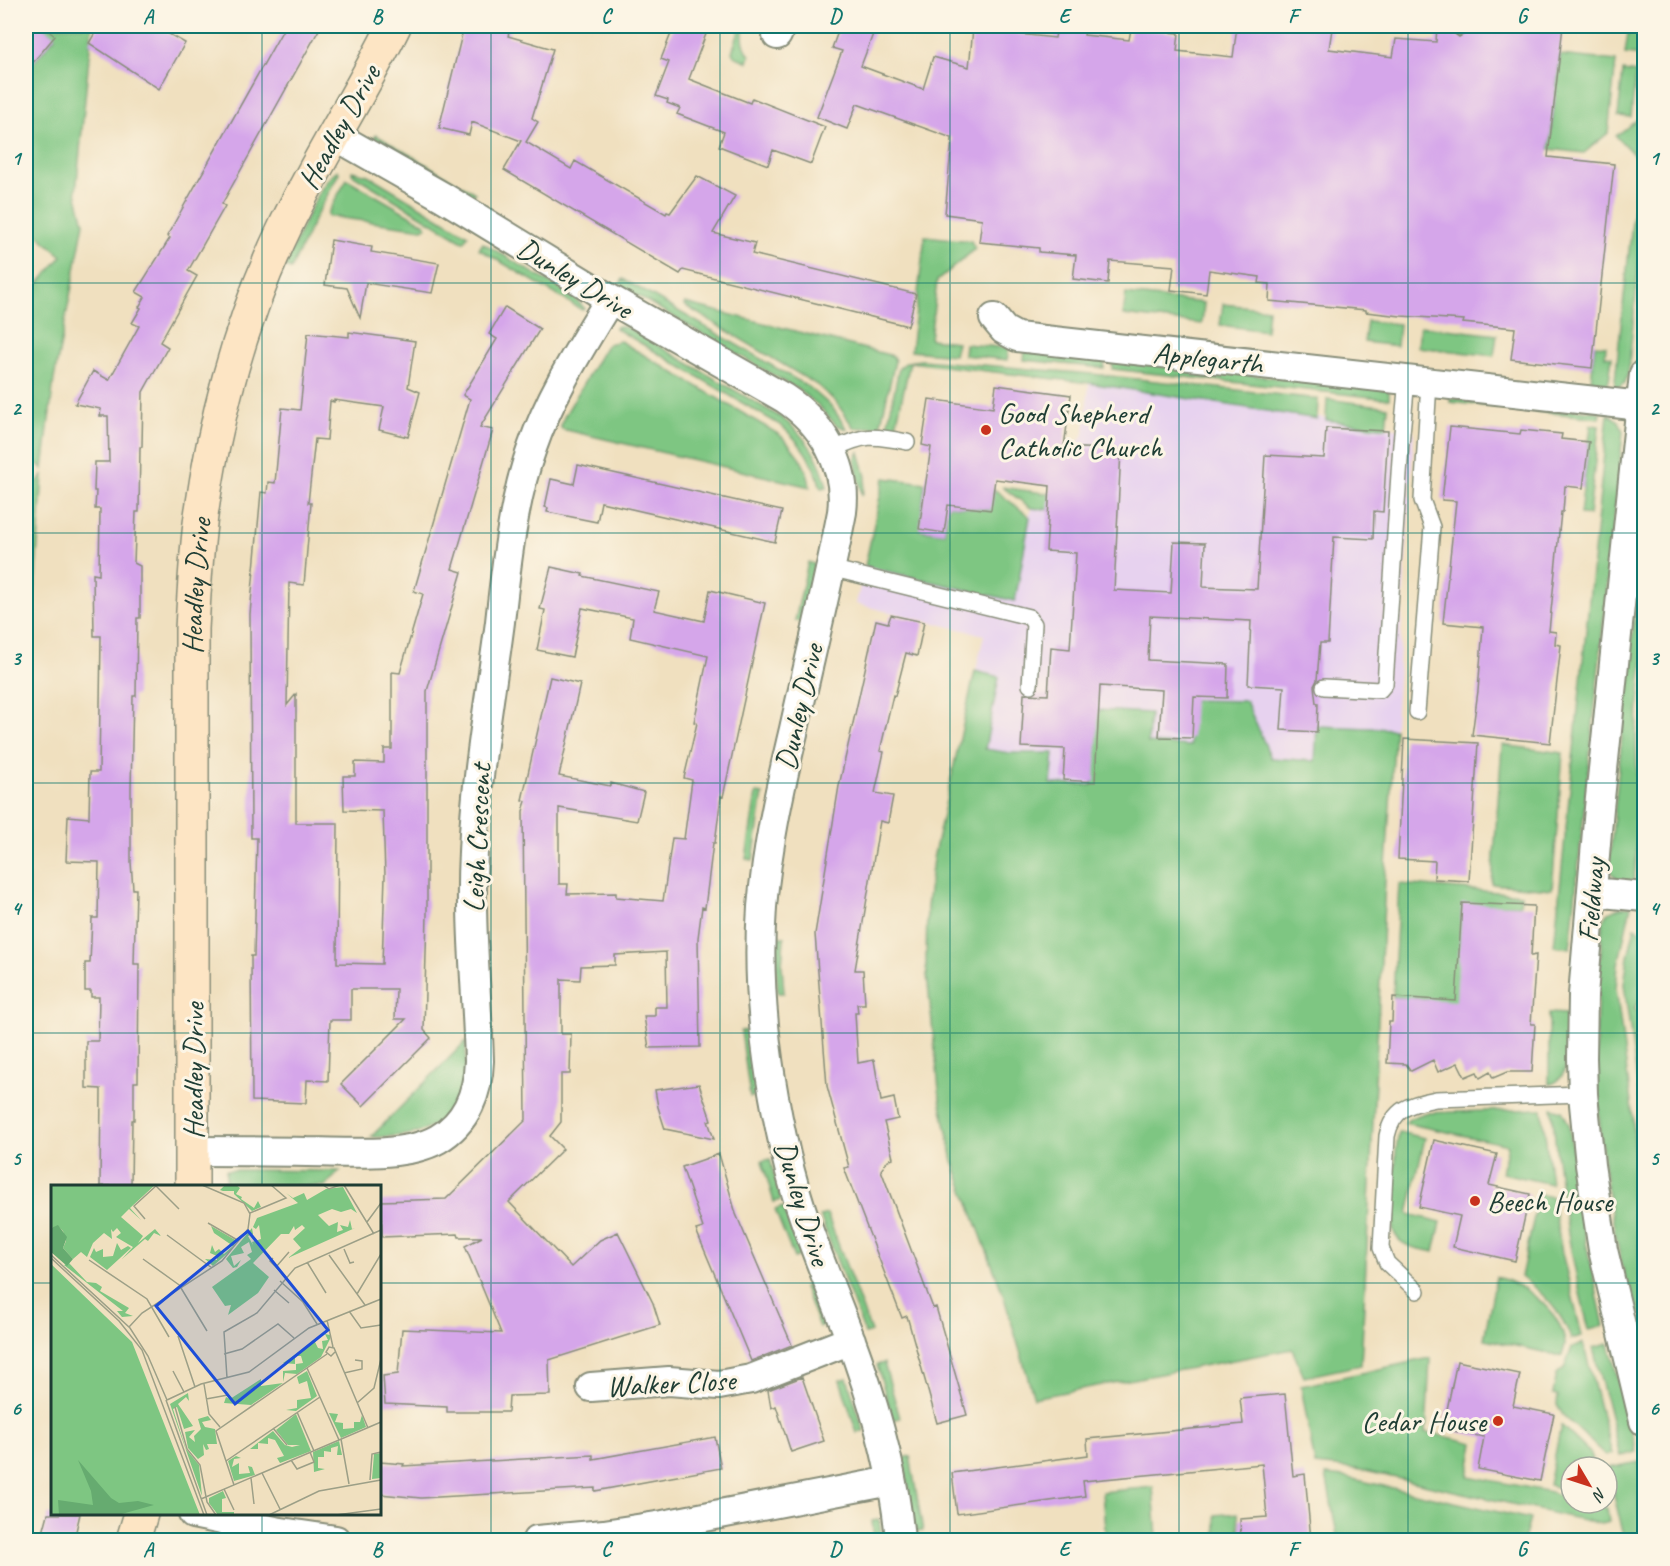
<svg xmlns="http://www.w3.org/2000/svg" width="1670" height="1566" viewBox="0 0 1670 1566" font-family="Caveat,sans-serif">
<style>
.built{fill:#e7d2ef}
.green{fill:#7ec682;stroke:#4e825b;stroke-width:1.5}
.building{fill:#d5a6ea}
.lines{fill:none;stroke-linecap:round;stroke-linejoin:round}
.lane-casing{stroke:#888e7a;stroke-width:18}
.street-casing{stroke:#888e7a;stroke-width:32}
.secondary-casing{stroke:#888e7a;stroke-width:36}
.lane{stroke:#fff;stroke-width:15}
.street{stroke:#fff;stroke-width:28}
.secondary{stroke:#fde5c4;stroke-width:33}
.grid{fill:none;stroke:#0f766e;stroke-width:1.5;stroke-opacity:0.55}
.poi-dot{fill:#c8321e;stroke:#fcf5e5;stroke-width:2}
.labels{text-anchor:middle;stroke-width:6;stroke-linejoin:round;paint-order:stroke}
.street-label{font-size:30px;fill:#1f3d34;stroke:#fcf5e5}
.poi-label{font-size:30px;fill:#1f3d34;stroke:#fcf5e5;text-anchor:start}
.inset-road{fill:none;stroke:#9c9f87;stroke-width:1.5}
.view{fill:#1d4ed8;fill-opacity:0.15;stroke:#1d4ed8;stroke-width:3}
.inset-edge{fill:none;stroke:#1f3d34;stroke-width:3}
.neatline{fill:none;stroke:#0f766e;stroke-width:2}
.grid-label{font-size:20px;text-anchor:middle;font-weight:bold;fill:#0f766e}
</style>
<rect width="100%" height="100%" fill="#fcf5e5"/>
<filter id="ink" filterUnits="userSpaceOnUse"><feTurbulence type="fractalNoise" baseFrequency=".0167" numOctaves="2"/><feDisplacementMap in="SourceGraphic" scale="12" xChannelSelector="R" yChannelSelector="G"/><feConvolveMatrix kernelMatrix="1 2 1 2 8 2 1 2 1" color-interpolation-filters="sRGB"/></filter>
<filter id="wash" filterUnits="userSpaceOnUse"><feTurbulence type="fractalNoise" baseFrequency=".008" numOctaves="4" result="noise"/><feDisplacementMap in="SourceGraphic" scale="24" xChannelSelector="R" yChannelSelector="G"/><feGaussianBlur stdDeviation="1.35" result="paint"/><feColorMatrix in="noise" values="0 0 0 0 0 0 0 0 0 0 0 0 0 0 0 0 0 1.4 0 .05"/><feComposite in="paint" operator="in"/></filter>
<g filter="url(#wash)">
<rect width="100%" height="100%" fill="#f0e0bf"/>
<path class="built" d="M1089,383L1414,431L1385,881L1363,1334L1034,1398L1003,1294L953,1161L940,1099L926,965L927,907L933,859L984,635L856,604L865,566L1015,601L1031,508L1061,511L1068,456L1084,434Z"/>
<path class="green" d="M42,26H92L76,192L84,223L54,379L43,469L26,454V298L62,256L26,225V144L28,141L26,138V71L55,37Z
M741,26H744C742,38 743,45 750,56L748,62L734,56L732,52Z
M1629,26H1644V56L1625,54Z
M1560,55L1616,61L1608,133L1584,153L1549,149Z
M1623,71L1636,73L1631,117L1618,116Z
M1644,117L1642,156L1637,158L1616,136L1637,120Z
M376,135L475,193L472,198L382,146L373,139Z
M1638,166L1644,167V213L1628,374L1625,383L1614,390Z
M338,170L339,173L314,220L291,269L285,267C295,245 318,182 338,170Z
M352,171L368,175L468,235L464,242L352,174Z
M347,179L425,224L426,227L423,229L328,216V213Z
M925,236L971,241L975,249L937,281L930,339L957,342L954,355L911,351Z
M483,243L574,297L585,309L582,310L479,249Z
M623,279L809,387L832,407L847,429L836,425L818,405L799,390L619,285Z
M1126,294L1204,303L1202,324L1123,315Z
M685,303L893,356L895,361L880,427L854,428L836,402L817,385L684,305Z
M1223,304L1268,309L1266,331L1220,325Z
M1367,321L1399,324L1397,346L1364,342Z
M617,326L628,328L782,418C806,436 821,459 827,487L821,488C814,462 801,442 780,425L615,328Z
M1420,326L1497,335L1494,356L1418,347Z
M620,341L780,435C795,449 808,466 810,487L562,429L560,426L565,415L605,347L608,344Z
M965,344L1009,348L1007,360L964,355Z
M1595,345L1606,346L1605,356L1612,357L1609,380L1604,390L1590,389Z
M1025,350L1105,359L1104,368L1024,360Z
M921,360L1092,374L1318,399L1317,419L1089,383L910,362L895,430L887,427L899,368L907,362Z
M1113,360L1389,390V399L1112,369Z
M1450,398L1600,412L1599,418L1450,402Z
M1327,399L1388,407L1386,428L1326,420Z
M1608,414L1619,421L1623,431L1570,948L1554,946Z
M1591,425L1599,426L1589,515L1580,514Z
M859,452L866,477L862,496L855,460Z
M43,475L28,677L26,674V495Z
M884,478L925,483L920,530L944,533L948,505L990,510L994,489L1030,517L1015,601L865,566Z
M1002,487L1063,496L1075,512L1031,508Z
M1644,520V649L1636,733L1638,831L1635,871L1632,885C1621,881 1611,878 1609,866Z
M808,562L814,564L801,622L795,621Z
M975,671L999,677L985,749L1010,753H1054L1051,784L1092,785L1097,710L1150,713L1148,743L1190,746L1192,700L1246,701L1271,758L1315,761L1317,726L1395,729L1385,881L1361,1365L1304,1377L1292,1349L1034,1398L1003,1294L953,1161L940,1099L926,965L927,907L933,859Z
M1502,745L1563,753L1552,889L1492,884Z
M756,793L763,794L753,860L746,859Z
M26,826L28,828L26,983Z
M1399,884L1521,894L1520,905H1498L1494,1006L1428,1024V999L1393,997Z
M1631,906L1618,965L1616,988L1633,1118L1641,1291L1644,1311L1634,1314C1611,1229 1597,1139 1596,1051C1596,1008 1600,965 1603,922C1607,908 1618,908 1631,906Z
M1635,927L1644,935V996L1634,1008L1644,1018V1125H1643L1624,984L1628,957Z
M778,937H784L782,965L784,993H778L776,965Z
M1549,1013L1567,1014C1567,1032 1574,1082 1549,1084Z
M749,1030L758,1096L750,1097L741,1031Z
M466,1041C466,1055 466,1070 464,1083C463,1089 458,1095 456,1100C437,1136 407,1136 371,1137Z
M1552,1108L1562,1111L1569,1124L1582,1224L1604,1326L1589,1330C1570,1257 1558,1183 1552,1108Z
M1542,1109L1551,1184L1502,1173L1508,1145L1405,1123L1411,1118L1425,1113Z
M1399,1132L1425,1138L1408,1214L1441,1222L1434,1252C1418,1248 1398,1248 1393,1229L1396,1151Z
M770,1159L781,1200L774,1202L762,1161Z
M226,1170L340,1171L325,1186H226Z
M1539,1194L1552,1197L1562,1253L1582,1336L1571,1339C1562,1312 1544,1294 1521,1277Z
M783,1207L801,1255L794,1258L775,1210Z
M827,1214L871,1332L865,1334L820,1216Z
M1496,1277C1524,1283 1562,1312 1565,1343C1565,1347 1563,1352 1562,1356L1484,1339Z
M811,1284L826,1324L819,1327L804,1287Z
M1583,1343L1612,1454L1606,1456L1563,1415L1557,1405L1558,1395L1553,1394L1557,1374L1565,1367L1572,1347Z
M1609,1344L1636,1452L1620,1456L1593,1348Z
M1430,1358L1426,1432L1474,1443L1468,1476L1551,1492L1571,1499V1503H1586L1607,1508L1609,1522L1601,1524L1356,1469L1315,1465L1301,1386Z
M884,1363L900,1418L893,1420L877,1365Z
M847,1378L864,1431L857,1433L840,1380Z
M1561,1425L1591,1454L1595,1467H1571V1491L1549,1485Z
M910,1456L923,1531L916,1532L903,1458Z
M1639,1462L1644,1485V1540H1625L1607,1468Z
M1326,1475L1344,1477L1530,1519L1524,1540H1338Z
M1153,1487L1157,1538L1106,1540L1102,1492Z
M1238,1513L1240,1540H1217L1215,1515Z
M879,1520L882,1540H874L872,1521Z"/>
<g id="blocks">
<path class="building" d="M26,26H42L55,36L26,71Z
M99,26H155L185,43L159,89L89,43Z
M285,26H321L222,204L225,206L188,271L197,276L160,342L168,347L143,392L142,447H140L139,512H136L134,563L140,566V618H137L136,696H133L131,789V862L133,889H136L134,964H139L138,1082H134V1120H132L131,1185L128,1186H100L101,1089L86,1088V1041H98L99,997H91V991H85V963H90L92,918H98L99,862L66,861L68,816L89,818L90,772H99L101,636H94L93,574L99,575L100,509H95L96,491H94L95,462H109L108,416H100L101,409L75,404L93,371L109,380L139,326L132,323L141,308L139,307L145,297L136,292L170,238L167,236Z
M464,26H511L508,36L553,49L532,118L538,122L526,142L571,169L575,161L666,214L667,212L670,213L697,176L735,196L713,233L755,243L752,254L916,294L908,326L683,270L680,274L504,170L521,141L472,122L469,135L439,128Z
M674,26H709L689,79L750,103L752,98L825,127L811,164L773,150L768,165L719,146L724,132L677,114L680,108L667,103L668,100L656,96L669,62L661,59Z
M840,26H876L861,66L923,89L933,57L969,67L973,29L1055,38L1057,26H1068L1085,27L1084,35L1129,40L1131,29L1179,33L1177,51L1233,57L1237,26H1303L1332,29L1329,49L1393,57L1396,39L1436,42L1437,26H1450L1452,32L1459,37L1468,32L1470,26H1563L1548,157L1614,164L1592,368L1511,359L1515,328L1463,323L1464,320L1401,316L1366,312V310L1269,301L1270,284L1259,283L1260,277L1209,270L1206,294L1171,290L1174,266L1110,261L1108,283L1073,279L1076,255L1039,252V248L979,242L982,219L945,214L952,138L857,104L847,129L817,117L842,51L832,48Z
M331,240L372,247L371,252L439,263L432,293L366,283L360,318L347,288L325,285Z
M505,307L540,329L480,427L493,430L452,569L462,572L427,691V914L424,1030L431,1038L363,1106L341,1084L406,1019H395L396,989H351V1020H330L328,1081L307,1080L306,1103L252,1101L251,956H254L257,838H251L250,614L261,492L267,493L268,482L275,483L282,408L300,410L308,333L349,337V332L415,341L408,387L420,392L408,437L379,430L384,407L334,400V402L330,401L327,440L315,439L308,503H311L304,585L289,583L287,705L296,694V823H338L337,963L382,964L385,876L383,811L344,810L343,776H355V762L384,763V749H392V672L400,673L423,594L414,591L470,399L463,395L497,339L489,334Z
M996,385L1071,395L1064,447L1121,450L1114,590L1171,593L1174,542L1205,543L1203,587L1257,589L1265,455L1324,458L1326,428L1388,431L1383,512L1374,511L1373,539L1334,537L1328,643H1320L1317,680L1314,686L1316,703H1318L1317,732L1281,730L1284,687L1248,685L1251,621L1150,616L1148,660L1228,664L1227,698L1194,697L1192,738L1159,737L1162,690L1100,686L1095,782L1063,780L1065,749L1021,747L1024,694L1048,695L1051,647L1070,649L1076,553L1046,551L1050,486L995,479L991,510L948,505L944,533L919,529L931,447L922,445L929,399L993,408Z
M1450,427L1520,434L1521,430L1562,434L1561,439L1589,442L1583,488L1565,486L1563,512H1561L1549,631L1556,632L1555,644L1561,645L1550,743L1472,735L1478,691L1483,627L1443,623L1456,501L1442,500Z
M578,465L782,511L775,542L601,502L597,522L547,512L548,508L545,507L551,479L574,484Z
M551,567L583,574L582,576L659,592L654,610L704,621L710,590L765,603L723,797L721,796L715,843H713L705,908L702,907L698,938L700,1047L649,1048L644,1016H655V1007H667L666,952L615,955V965L581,966L580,980L561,979V1034H571L570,1074H561V1122L550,1136L563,1149L509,1202L571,1267L600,1240L618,1232L653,1303L660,1325L549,1360L550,1395L509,1396L508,1412H447V1407L385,1404L383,1376L398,1374L402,1329L501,1333L465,1246L482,1237H459L458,1234L382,1237L381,1201L446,1199L526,1120L523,811L526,801L522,800L550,677L580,684L559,776L611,786V783L644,792L637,821L559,808V884H568L567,894L616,893V897L663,901L672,838L684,839L692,780L684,778L697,723L694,722L708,656L630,638L633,618L582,608L572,657L537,650L545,610L540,609Z
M891,615L924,622L917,656L906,653L895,696L893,695L880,751L884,752L875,793L893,796L888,823L880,821L855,970H863L865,1004H857L858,1013H855L858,1063L874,1060L881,1101L894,1098L898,1119L884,1122L893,1158L888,1160L881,1170L933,1308L936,1307L967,1415L937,1423L907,1316L902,1318L844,1168L849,1167L827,1086L815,934L839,786L876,620L888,623Z
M1404,739L1478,743L1469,881L1434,879L1435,861L1398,859Z
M1462,903L1534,906L1531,956L1536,955L1531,1024H1535L1532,1072H1507L1493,1078L1490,1072L1480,1078L1477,1072L1465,1077L1458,1063L1438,1072L1433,1060L1411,1071L1406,1064L1387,1063L1389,1022H1392L1393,997L1456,1001Z
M699,1084L711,1120L708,1121L714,1139L665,1129L658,1107L655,1090Z
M1434,1140L1497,1154L1489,1185L1530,1194L1515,1261L1453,1247L1460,1216L1419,1207Z
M719,1154L736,1214L792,1345L751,1361L696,1230L703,1228L682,1167Z
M1457,1361L1520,1374L1513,1406L1554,1414L1540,1481L1478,1469L1484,1437L1443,1429Z
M802,1377L824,1441L791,1452L776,1406L771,1408L768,1390Z
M1285,1394L1293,1476L1305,1474L1311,1540H1241L1240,1519L1267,1517L1262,1464L1083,1481L1085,1496L957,1514L952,1473L1088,1455L1087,1439L1243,1424L1240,1398Z
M715,1437L721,1468L595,1491V1488L421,1498L380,1494V1462L404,1464L403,1466L593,1455V1459Z
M48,1514H80L74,1540H41Z"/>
</g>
</g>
<g filter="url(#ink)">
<use href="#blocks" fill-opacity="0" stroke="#888e7a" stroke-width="1.5"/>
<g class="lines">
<defs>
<path id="lane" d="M1460,27V26
M832,450C864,434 873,435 907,442
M830,568L1029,617L1034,624L1030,685
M1324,687L1380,690L1385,684L1401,444L1407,379
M1417,712L1432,527L1422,500L1429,382
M1417,1291L1387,1263L1381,1248L1387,1136C1393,1108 1410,1104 1436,1099L1583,1094"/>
<path id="street" d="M777,35L781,26
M334,135L443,197L610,299L784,398C822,423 848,465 842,512C828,585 810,657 794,729C780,788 767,847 762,907C756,990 767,1074 786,1155C802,1226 834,1291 858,1360C878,1417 895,1480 900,1540
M994,318L1004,330L1017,337L1641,406
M1644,374L1599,808L1583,995L1582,1058L1583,1094L1590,1165L1603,1250L1644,1421
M1592,892L1644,897
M192,1151C231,1151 269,1151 307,1152C346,1152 404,1158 438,1139C467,1122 478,1092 479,1061C477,991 469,922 473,852C476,775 490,699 500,622C506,567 513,500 532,448C550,395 581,347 610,299
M591,1387L669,1381L719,1385L751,1379L851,1340
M193,1514L275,1531L336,1540
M537,1540L604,1534L663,1525L891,1481"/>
<g id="secondary">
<path id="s1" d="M192,1186V629C194,591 196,553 201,516C215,416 242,316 286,225C319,157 361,93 394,26"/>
<path d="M133,1540L141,1514"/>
</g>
</defs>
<use href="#lane" class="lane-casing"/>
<use href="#street" class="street-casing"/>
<use href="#secondary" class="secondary-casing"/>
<use href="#lane" class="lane"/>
<use href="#street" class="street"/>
<use href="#secondary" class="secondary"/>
</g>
</g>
<path class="grid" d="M262,26V1186M491,26V1540M720,26V1540M950,26V1540M1179,26V1540M1408,26V1540M26,283H1644M26,533H1644M26,783H1644M26,1033H1644M26,1283H52M380,1283H1644M262,1514V1540"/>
<g class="poi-dot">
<circle cx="986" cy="430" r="6"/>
<circle cx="1475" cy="1201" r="6"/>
<circle cx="1498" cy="1421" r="6"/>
</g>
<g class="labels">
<g class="street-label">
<text transform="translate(339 127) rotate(-61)" y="10">Headley Drive</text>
<text transform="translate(575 278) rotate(31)" y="10">Dunley Drive</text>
<text transform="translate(1208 358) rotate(6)" y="10">Applegarth</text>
<text dy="10" stroke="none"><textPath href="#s1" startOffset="600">Headley Drive</textPath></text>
<text transform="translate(799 707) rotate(-77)" y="10">Dunley Drive</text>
<text transform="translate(477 838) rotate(-87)" y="10">Leigh Crescent</text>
<text transform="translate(1591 900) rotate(-85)" y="10">Fieldway</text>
<text transform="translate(193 1071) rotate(-90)" y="10">Headley Drive</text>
<text transform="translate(803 1203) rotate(73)" y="10">Dunley Drive</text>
<text transform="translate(671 1383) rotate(-3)" y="10">Walker Close</text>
</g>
<g class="poi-label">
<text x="998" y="423">Good Shepherd<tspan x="998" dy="34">Catholic Church</tspan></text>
<text x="1487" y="1211">Beech House</text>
<text x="1486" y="1431" text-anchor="end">Cedar House</text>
</g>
</g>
<g transform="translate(51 1185)">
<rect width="330" height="330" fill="#f0e0bf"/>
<path d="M0,0H104L79,23L90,35L78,24L70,32L92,51L87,58L104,44L110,51L103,48L97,56L94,54L71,74L82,62L65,52L70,48L66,43L62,47L60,44L61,54L53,48L42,58L36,72L30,67L22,74L12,63L15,56L12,46L7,41L0,43ZM154,0L169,5L174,0H185L189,3L185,9L191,12L190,14L203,23L207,16L210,22L201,26L183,9V6H172ZM292,2L306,28L300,24L290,27L281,24L267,30L278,41L287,37L286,47L292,45L289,40L297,42L299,35L301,44L304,43L237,73L250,63L242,54L254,43L251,40L244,45L243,41L238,49H230L202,78L218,92L207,108L177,130L180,120L174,121L161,102L200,74L196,70L201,67L198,57L190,62L193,68L180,71L183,81L190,75L186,82L182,83L175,74L201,43L202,49L197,51L202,60L201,57L210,54L208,40L205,44L202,42L206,33L247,18L235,8L242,13L253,8L256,15L275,4ZM160,41L186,56L179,66L162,81L154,74L166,75V71L159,68L161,60L164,67L168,64L173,69L182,61L163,48ZM66,58L70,65L77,61L80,63L56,85L39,72L43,63L45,67L52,64V72L62,71ZM18,78L36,97L45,98L51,102L49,106L78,123L74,128L82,131L71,132L66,126H72L13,80ZM0,79L81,157L149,330H0ZM274,149L279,150V154L270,172L246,189L234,188L232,197V186L245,185V179L252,178L250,171H244V179L232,178L268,153L264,157L267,163L272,164L271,156L277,155ZM256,186L266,211L245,226L235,225L246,223V215L260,213L256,196L248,199L246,192ZM210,194V201L232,198L200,220L173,218L175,212L179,214ZM137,208L138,216L135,212L127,219L142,241L133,244L126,222L122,224L135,264L148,280L151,311L119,219ZM278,228L287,229L284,237L292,238V244L303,243V237H309L311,230L315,242L290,253ZM245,229L260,266L229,278L226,273L233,271L224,255L217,253V259L207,258V264H199L222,246L234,260L241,262L249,260H237L225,245ZM157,231L160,235L151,237L154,242L164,244L166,259H156L158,264L155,265L152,259L153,270L147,274L137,263L134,247L144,245L138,252L144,257L143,251L150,244L147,234ZM288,256L291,270H286L287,261L280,263V267L273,266V272H267V283L274,284L263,287L262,267ZM330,268V293L321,294L323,269ZM185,271L190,273L183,274L181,282L188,278V289L199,288L197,281L201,282L204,290L183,296L177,276ZM172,306L175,313L171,314V327H183V330H167L158,318V313Z" fill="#7ec682"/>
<path d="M7,40L16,52L12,63L22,74L16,81L0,67V43ZM27,275L60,313L68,318L87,316L103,320L67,330H8L7,315L42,320L40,306Z" fill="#66ab70"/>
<path class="inset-road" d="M272,0L278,4L289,0M293,0L323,49M105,1L128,24M199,28L235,13L220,0M94,34L83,21L106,0M316,37L330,18M157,38L188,56M116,50L161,83M293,64L299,78L303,77M0,70L79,143L97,171L116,215M278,70L314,120M0,73L68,136L91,165L153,330M222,73L219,76L234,91M92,74L131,102M38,75L96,114L118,152M256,77L275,108M225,82L238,67M229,96L252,117L266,139M130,103L156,146M223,105L238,118M306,109L330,69M298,126L310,143L330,140M276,135L282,162M78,142L91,128L171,76L197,44L199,29L193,18L151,0M127,151L144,202M284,167L280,171L275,167L278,162L283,163L317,243M173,169L191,164L227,139L243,153M256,183L288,255M122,186L133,207M293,188L311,184V176L304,175M176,193L173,147L206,128L244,83L330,45M153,199L158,229L169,242M155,214L177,210M115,215L156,330M116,215L150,199L198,187L258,143L330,114M306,218L323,203L330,174M124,222L136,264L149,280L156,317L165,330M246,227L263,266M222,243L236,260M290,254L298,299M240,275L246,284L263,277L259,267M175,276L269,212M211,288L229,324M200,293L203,319M319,295L321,269L330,267M183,300L165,246L276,169M173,304L183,325M150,314L330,237M218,330L268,306L330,295M285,330L330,324"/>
<path class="view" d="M197,46L277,145L184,219L105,121Z"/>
<rect width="330" height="330" class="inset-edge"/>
</g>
<rect width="1670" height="1566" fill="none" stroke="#fcf5e5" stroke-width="66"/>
<g transform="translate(1589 1485) rotate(129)"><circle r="28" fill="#fcf5e5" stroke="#a4ab9e" stroke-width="1.5"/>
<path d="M0-4.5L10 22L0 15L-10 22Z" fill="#c8321e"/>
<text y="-9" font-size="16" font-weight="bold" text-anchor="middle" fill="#1f3d34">N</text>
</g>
<rect x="33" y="33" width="1604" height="1500" class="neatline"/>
<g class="grid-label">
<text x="148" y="23">A</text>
<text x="377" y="23">B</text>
<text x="606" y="23">C</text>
<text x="835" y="23">D</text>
<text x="1064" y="23">E</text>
<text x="1293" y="23">F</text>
<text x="1522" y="23">G</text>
<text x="16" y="165">1</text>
<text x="1654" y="165">1</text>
<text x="16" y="415">2</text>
<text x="1654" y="415">2</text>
<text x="16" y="665">3</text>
<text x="1654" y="665">3</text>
<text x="16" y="915">4</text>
<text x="1654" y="915">4</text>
<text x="16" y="1165">5</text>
<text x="1654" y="1165">5</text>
<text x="16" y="1415">6</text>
<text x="1654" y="1415">6</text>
<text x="148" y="1556">A</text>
<text x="377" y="1556">B</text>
<text x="606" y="1556">C</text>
<text x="835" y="1556">D</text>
<text x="1064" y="1556">E</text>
<text x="1293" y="1556">F</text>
<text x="1522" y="1556">G</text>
</g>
</svg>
